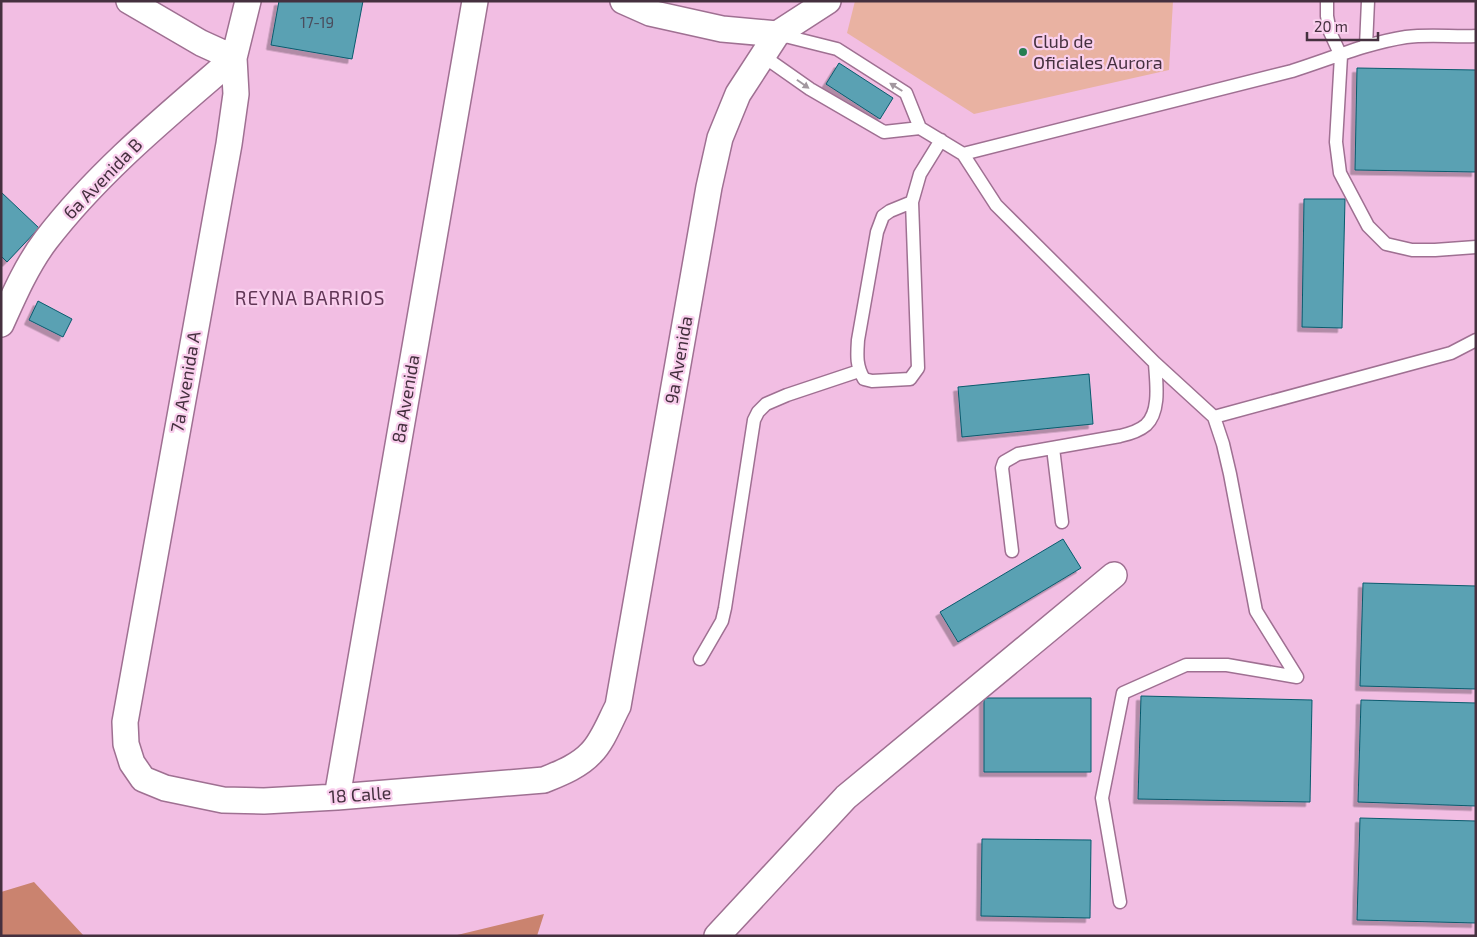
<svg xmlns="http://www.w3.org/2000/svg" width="1477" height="937" viewBox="0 0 1477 937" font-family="'Exo 2',sans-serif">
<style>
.green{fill:#e9b2a2}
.forest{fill:#ca836f}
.building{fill:#5aa1b3;stroke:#075b6d;filter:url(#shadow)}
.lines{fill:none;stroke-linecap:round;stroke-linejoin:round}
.lane-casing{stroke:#9f7092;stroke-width:15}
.street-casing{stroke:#9f7092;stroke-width:28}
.lane{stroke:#fff;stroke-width:12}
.street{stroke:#fff;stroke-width:25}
.oneway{fill:#a2989f}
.poi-dot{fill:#267e52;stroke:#f9cfed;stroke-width:2}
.labels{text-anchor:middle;stroke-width:4.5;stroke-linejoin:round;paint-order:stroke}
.number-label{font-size:15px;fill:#4a4c5c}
.poi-label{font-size:18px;fill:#45303f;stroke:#f9cfed;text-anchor:start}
.street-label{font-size:18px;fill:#45303f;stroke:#f9cfed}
.neighbourhood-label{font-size:19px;letter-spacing:1px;fill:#613656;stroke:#f9cfed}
</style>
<defs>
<filter id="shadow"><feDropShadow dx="-4.5" dy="4.5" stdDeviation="0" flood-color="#0004"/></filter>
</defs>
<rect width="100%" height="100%" fill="#f2bee3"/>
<path class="green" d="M855,1H1173L1169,70L974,114L847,33Z"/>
<path class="forest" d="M34,882L84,936H1V892Z
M544,914L537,936H453Z"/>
<path class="building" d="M279,1H363L352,59L271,45Z
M839,63L893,98L880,119L826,84Z
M1357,68L1476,70V172L1355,170Z
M1,192L39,228L7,262L1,256Z
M1304,199H1345L1342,328L1302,327Z
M38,301L72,319L63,337L29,320Z
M1089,374L1093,424L962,437L958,387Z
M1063,539L1081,568L958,642L940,612Z
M1363,583L1476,586V689L1360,686Z
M1141,696L1312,700L1310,802L1138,799Z
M984,698H1091V772H984Z
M1361,700L1476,703V806L1358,802Z
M1360,818L1476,821V923L1357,920Z
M982,839L1091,840L1090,918L981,916Z"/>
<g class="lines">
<defs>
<path id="lane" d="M1327,1V16L1330,32L1341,56L1336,142L1340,173L1368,226L1386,244L1412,250H1435L1476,247
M777,34L837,49L906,93L920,128L963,154L996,205L1155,363C1156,381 1161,411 1146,425C1139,431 1129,434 1120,436L1018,454L1004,462L1002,468L1012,551
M1366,46L1368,1
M763,56L810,89L884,132L920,128
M963,154L1292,71C1330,59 1367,43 1406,37C1429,34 1453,37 1476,36
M912,202L890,211L883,216L877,232L858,340C857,355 856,366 864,379L872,381L910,379L918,368L912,202L920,174L941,140
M1214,417L1451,353L1476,340
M1053,448L1062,522
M700,659L722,621L725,608L754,420L758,412L766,404L787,395L859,371
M1120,902L1102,798L1123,693L1186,665H1227L1297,677L1256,611L1230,474L1223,444L1214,417L1155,363"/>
<path id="street" d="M248,1L234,58L236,94L229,144L125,722L126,744L132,763L143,779L165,788L223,800L264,801L337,797L544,780C561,773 579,766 591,753C603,741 610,721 618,706L709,187L720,138L738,94L777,34L828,1
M623,1L650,13L722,29L777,34
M1,324C14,295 27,265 46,240C99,171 168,115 234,58L201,43L129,1
M337,797L475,1
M717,936L846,797L1114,575"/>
</defs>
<use href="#lane" class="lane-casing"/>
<use href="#street" class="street-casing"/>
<use href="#lane" class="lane"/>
<use href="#street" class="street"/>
</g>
<defs><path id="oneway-solid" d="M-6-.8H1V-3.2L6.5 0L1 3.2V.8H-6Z" transform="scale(1.25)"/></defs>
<g class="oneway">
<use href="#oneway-solid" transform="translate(803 84) rotate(35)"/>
<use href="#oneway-solid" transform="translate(896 87) rotate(-148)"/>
</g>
<circle class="poi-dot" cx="1023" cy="52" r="5"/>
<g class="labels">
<g class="number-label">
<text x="317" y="28">17-19</text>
</g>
<g class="poi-label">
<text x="1033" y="48">Club de<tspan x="1033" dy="21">Oficiales Aurora</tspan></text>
</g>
<g class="street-label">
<text transform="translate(103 179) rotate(-46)" y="6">6a Avenida B</text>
<text transform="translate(679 360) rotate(-80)" y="6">9a Avenida</text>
<text transform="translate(186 382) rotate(-80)" y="6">7a Avenida A</text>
<text transform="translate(406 399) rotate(-80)" y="6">8a Avenida</text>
<text transform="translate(360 795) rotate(-4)" y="6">18 Calle</text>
</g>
<g class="neighbourhood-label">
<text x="310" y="305">REYNA BARRIOS</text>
</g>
</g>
<rect width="1477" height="937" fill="none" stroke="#45303f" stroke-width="5"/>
<path d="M1307 32v8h71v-8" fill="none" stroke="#45303f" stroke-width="2.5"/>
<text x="1314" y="32" font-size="15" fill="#45303f" stroke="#f9cfed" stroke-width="4" paint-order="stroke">20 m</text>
</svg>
